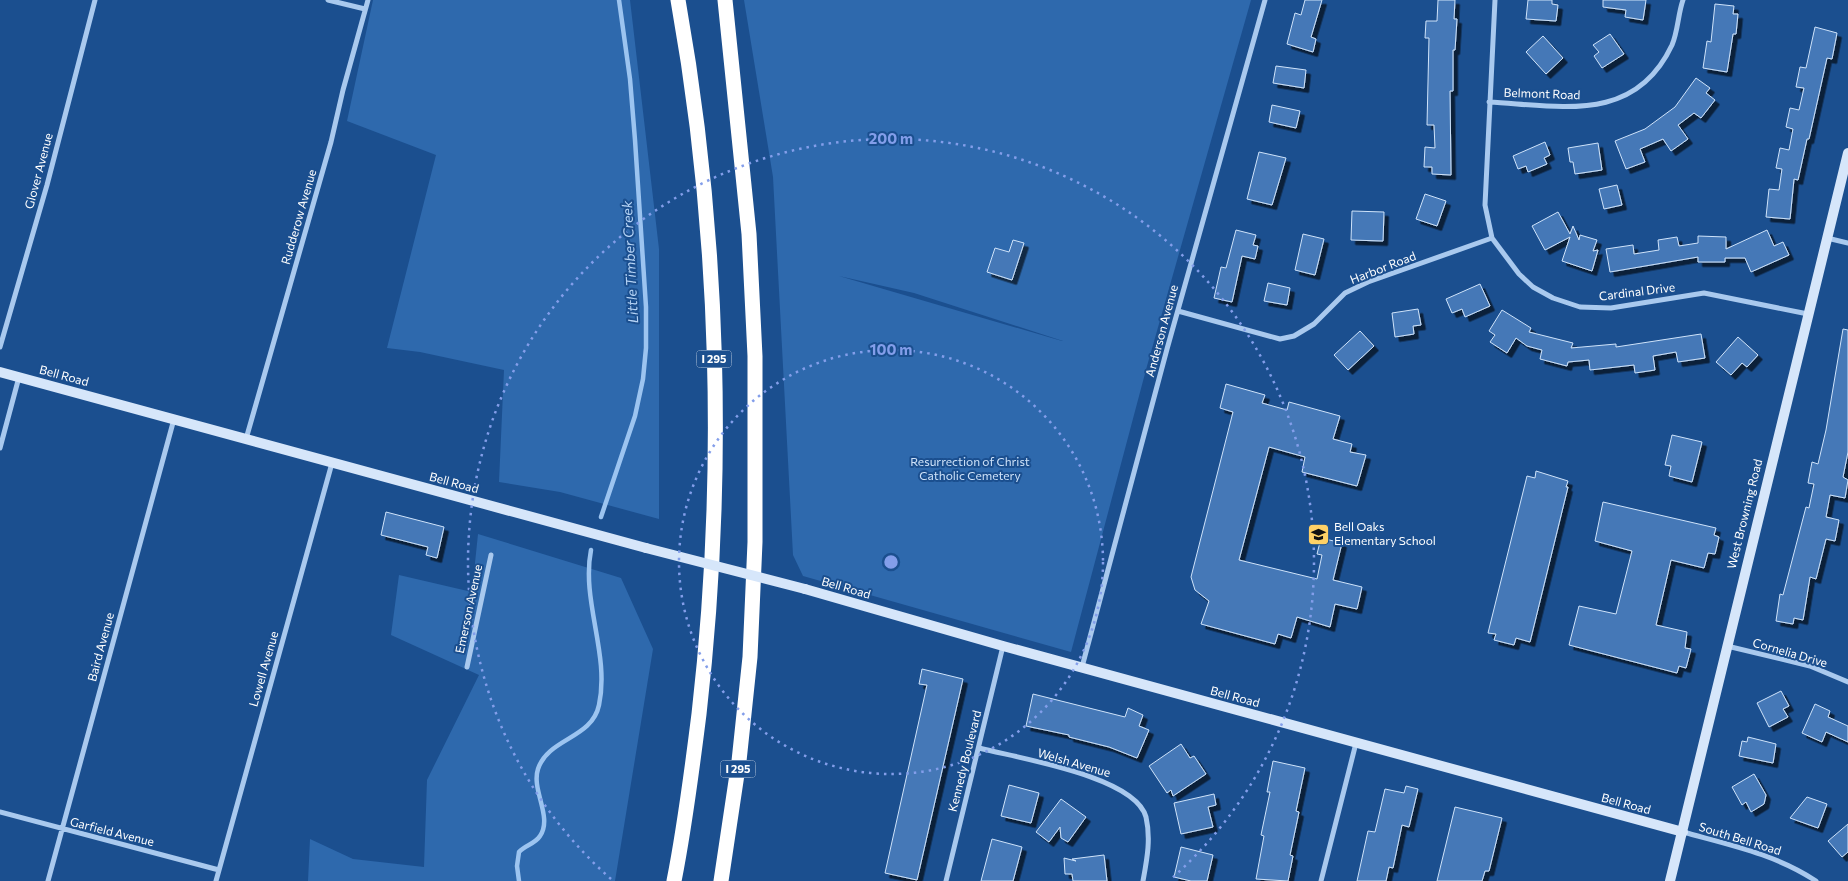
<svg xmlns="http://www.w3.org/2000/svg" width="1848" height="881" viewBox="0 0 1848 881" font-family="Commissioner,sans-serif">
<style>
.green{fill:#2e69ad;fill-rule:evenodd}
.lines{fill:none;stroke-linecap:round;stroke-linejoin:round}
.stream{stroke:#9cc4f0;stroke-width:4.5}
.building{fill:#4478b7;stroke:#cfe3fa;filter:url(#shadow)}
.street{stroke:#a9c9ee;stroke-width:5}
.secondary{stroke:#d6e6fa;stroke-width:10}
.highway{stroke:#fff;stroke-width:15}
.secondary-bridge{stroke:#d6e6fa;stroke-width:10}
.ring{fill:none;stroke:#839eea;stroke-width:2.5;stroke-dasharray:2.5 5}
.labels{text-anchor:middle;stroke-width:4;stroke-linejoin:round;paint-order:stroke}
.shield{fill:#1b4f8f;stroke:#bbcadd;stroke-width:1}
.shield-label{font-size:11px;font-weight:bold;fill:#fff}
.street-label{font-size:12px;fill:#fff;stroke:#1b4f8f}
.park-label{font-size:12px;fill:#cfe3fa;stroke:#1b4f8f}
.poi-label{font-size:12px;fill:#fff;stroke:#1b4f8f;text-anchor:start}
.water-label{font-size:14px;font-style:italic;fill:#b5d3f5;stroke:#1b4f8f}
.centre{fill:#839eea;stroke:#1b4f8f;stroke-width:2.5}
.ring-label{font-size:15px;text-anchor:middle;font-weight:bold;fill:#839eea;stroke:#1b4f8f;stroke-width:4;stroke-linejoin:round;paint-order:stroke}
</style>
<defs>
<filter id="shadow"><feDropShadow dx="4.5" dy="4.5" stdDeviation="0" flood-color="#0009"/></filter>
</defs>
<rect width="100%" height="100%" fill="#1b4f8f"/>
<path class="green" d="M373,0H630L659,249V519L560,492L499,482L504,370L420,352L387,348L436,155L347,121Z
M744,0H1251L1147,366L1071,652L803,576L793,555L773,177ZM839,276L914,293L1063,341H1062Z
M478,534L621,578L653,649L615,881H308L310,839L353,859L424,867L427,780L479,675L391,635L399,575L472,592Z"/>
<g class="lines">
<path class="stream" d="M601,517L635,416L643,379L646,348V307L635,140L630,79L619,0
M519,881L517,866L519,852C525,845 535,844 540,836C553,817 531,790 538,769C548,738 592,739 599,705C610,654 581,601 591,550"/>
</g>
<path class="building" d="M1305,0H1322L1311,37L1316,39L1313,52L1287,44L1295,13L1301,15Z
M1438,0H1455L1454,19H1457L1455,50H1453V91H1450L1451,175L1432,174V167H1424L1425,147L1435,148L1434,125H1427L1429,38H1425L1426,21H1437Z
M1528,0H1552V4L1558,5L1556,21L1526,19Z
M1603,0H1646L1643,20L1625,17L1626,10L1603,7Z
M1715,4L1734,6L1733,14H1738L1736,34H1733L1727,72L1703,68L1707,41L1711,42Z
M1815,27L1837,33L1832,59L1827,58L1809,139H1807L1798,180L1794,179L1790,219L1766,217L1769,189L1779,190L1782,169L1776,168L1780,148L1789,150L1793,129L1786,127L1790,108L1799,110L1804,88L1796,87L1800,67L1806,68Z
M1610,34L1624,54L1602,68L1594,56L1599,52L1593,45Z
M1543,36L1563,58L1546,74L1526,52Z
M1276,66L1306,70L1304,88L1273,83Z
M1696,78L1710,88L1706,93L1715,100L1701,118L1694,113L1678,125L1688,139L1671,151L1663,139L1640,149L1645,162L1626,169L1615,141L1645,129L1675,107Z
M1272,105L1300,111L1296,128L1269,122Z
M1545,142L1550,155L1544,158L1547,164L1528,172L1526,166L1518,169L1513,156Z
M1598,143L1602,170L1575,174L1573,162H1570L1568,148Z
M1259,152L1286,158L1272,205L1247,199Z
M1617,185L1622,205L1604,209L1599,189Z
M1425,194L1446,201L1437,226L1416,219Z
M1352,211L1384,212L1383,241L1351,240Z
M1558,212L1570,234L1573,226L1579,240L1580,235L1597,240L1593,251L1598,250L1592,271L1562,261L1570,237L1545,250L1532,226Z
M1236,230L1256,235L1253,245L1258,246L1255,259L1242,256L1232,302L1214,298L1221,267L1226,268Z
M1767,230L1774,246L1783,242L1789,255L1751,272L1745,258H1725V262H1698V257L1610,272L1606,249L1633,245L1634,254L1659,250L1658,240L1677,237L1679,246L1698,243V236L1726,237V249Z
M1303,234L1324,239L1315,275L1295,270Z
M1013,240L1024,243L1012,280L987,272L995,248L1009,252Z
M1268,283L1290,288L1287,305L1264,301Z
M1480,284L1490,306L1465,317L1462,309L1452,313L1446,299Z
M1418,309L1421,325L1413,326L1414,334L1395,337L1392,313Z
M1502,310L1531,328L1529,332L1573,343L1571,348L1616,344V347L1701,334L1705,358L1678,362L1676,352L1653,356L1655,370L1635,373L1634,365L1590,370L1589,360L1568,362L1567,366L1540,359L1542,350L1527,346L1516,338L1507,353L1490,342L1495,335L1489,331Z
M1843,329L1848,330V452L1843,477L1848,480L1845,498L1830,495L1826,517L1839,520L1835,541L1826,539L1816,579L1810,577L1803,620L1794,618L1793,624L1776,621L1780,594L1783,595L1806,507L1809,508L1814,484L1808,483L1812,462L1818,464L1826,430Z
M1360,331L1374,346L1348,370L1334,355Z
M1738,337L1758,355L1747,367L1742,363L1731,375L1716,362Z
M1226,384L1265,395L1262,403L1287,410L1289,402L1340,416L1333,439L1352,444L1350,452L1366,455L1357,486L1302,472L1305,457L1269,447L1239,560L1317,579L1322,555L1317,554L1321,538L1342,543L1333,580L1362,587L1357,609L1335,604L1330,627L1297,617L1291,638L1278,634L1275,644L1201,624L1209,601L1195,590L1191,577L1233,412L1220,408Z
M1672,435L1702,442L1692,482L1669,476L1671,466L1665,465Z
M1536,471L1568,481L1566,487H1568L1530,642L1516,638L1514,645L1494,640L1496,634L1488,633L1527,476L1535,478Z
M1603,502L1716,528L1714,535L1719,537L1715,554L1708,553L1704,568L1671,560L1656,625L1687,632L1685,648L1691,649L1686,668L1679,666L1677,673L1569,645L1579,606L1616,614L1632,551L1595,541Z
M386,512L444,527L437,558L426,555L428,547L381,535Z
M922,669L963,679L917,880L885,873L927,685L919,684Z
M1781,691L1789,706L1783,709L1788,717L1769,727L1757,703Z
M1033,694L1125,717L1128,708L1143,715L1139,726L1149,730L1137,758L1109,747L1069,737V735L1026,726Z
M1815,704L1830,711L1828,717L1848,726V742L1826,732L1822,742L1802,733Z
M1748,737L1776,744L1773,763L1739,756L1742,741L1747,742Z
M1181,744L1190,758L1194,756L1206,774L1173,796L1171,790L1167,793L1149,766Z
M1273,761L1305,768L1296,811L1299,812L1290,855L1293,856L1288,881L1256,879L1264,836L1261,835L1270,792H1267Z
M1754,774L1766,795L1764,804L1751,812L1746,802L1742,805L1732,787Z
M1009,785L1039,793L1031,823L1001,816Z
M1406,786L1418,789L1409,827L1402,825L1393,868L1389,867L1386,881H1357L1368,831L1375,832L1385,789L1404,793Z
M1214,794L1216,805L1208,807L1213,827L1181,834L1174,803Z
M1807,797L1827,804L1818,828L1790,818Z
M1061,799L1086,817L1068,842L1061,838L1060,827L1049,842L1036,832Z
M1455,807L1502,818L1489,871H1485L1482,881H1437Z
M1848,824V852L1842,857L1828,841Z
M992,839L1022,847L1013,881H981Z
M1181,847L1213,855L1207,881H1191L1174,877Z
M1104,855L1107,881H1073L1072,874H1065L1064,858L1076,861L1072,859Z"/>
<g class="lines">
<path class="street" d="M328,0L365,9
M1495,0L1485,205L1492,238L1519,274L1533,287L1553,298L1580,307L1611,308L1704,293L1808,314
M1489,102C1561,106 1635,124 1672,45C1678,31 1678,14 1683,0
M1827,238L1848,243
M1178,311L1280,339L1294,336L1314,324L1345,293L1368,282L1492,238
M0,347L47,185L95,0
M246,439L331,142L343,90L368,0
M0,448L19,377
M1727,646L1810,666L1848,682
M467,667L491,555
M1082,667L1167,349L1265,0
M979,748C1017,758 1135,776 1146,817C1151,839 1147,859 1143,881
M0,812L219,870
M1683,832C1730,845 1775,854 1816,881
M48,881L174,419
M216,881L332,463
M946,881L1003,646
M1321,881L1356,743"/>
<path class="secondary" d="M0,372L646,548
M805,589L1003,646L1683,832
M1670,881L1848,153"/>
<path class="highway" d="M674,881C685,826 692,770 699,714C726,478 720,234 678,0
M721,881L739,761L750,657L755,542V356L749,234L725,0"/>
<path class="secondary-bridge" d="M646,548L805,589"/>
</g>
<g class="ring">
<circle cx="891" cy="562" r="212"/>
<path d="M611 879A423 423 0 1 1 1171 879"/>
</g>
<defs>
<symbol id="school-square" viewBox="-11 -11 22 22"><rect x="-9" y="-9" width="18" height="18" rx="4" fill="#ffd166" stroke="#1b4f8f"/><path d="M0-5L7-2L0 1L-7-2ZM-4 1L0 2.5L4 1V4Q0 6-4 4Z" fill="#111"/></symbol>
</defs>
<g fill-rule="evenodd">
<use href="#school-square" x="1306" y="522" width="25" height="25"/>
</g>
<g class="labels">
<g class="shield">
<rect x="696.5" y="350.5" width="35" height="17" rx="4"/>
<rect x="720.5" y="760.5" width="35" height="17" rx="4"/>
</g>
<g class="shield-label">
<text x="714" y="363">I 295</text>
<text x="738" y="773">I 295</text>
</g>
<g class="street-label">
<text transform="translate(1542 94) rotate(2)" y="4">Belmont Road</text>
<text transform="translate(39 171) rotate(-75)" y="4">Glover Avenue</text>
<text transform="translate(299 217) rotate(-74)" y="4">Rudderow Avenue</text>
<text transform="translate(1383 268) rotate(-21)" y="4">Harbor Road</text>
<text transform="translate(1637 292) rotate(-7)" y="4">Cardinal Drive</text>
<text transform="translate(1162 331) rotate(-75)" y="4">Anderson Avenue</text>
<text transform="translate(64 376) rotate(15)" y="4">Bell Road</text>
<text transform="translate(454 483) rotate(15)" y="4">Bell Road</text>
<text transform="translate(1745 514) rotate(-76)" y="4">West Browning Road</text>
<text transform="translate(846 588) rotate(16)" y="4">Bell Road</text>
<text transform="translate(469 609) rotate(-78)" y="4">Emerson Avenue</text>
<text transform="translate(101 647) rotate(-75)" y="4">Baird Avenue</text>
<text transform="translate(1790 653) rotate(16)" y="4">Cornelia Drive</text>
<text transform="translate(264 669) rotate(-74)" y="4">Lowell Avenue</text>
<text transform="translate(1235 697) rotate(15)" y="4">Bell Road</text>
<text transform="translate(965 761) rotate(-76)" y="4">Kennedy Boulevard</text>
<text transform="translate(1074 763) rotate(16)" y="4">Welsh Avenue</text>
<text transform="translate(1626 804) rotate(15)" y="4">Bell Road</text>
<text transform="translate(112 832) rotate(14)" y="4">Garfield Avenue</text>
<text transform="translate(1740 839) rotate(17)" y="4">South Bell Road</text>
</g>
<g class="park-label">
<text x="970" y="466">Resurrection of Christ<tspan x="970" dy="14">Catholic Cemetery</tspan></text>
</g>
<g class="poi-label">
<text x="1334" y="531">Bell Oaks<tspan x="1334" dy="14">Elementary School</tspan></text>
</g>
<g class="water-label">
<text transform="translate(630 262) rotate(-93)" y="5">Little Timber Creek</text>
</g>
</g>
<circle cx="891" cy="562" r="8" class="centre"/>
<g class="ring-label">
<text x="891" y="144">200 m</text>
<text x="891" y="355">100 m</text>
</g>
</svg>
